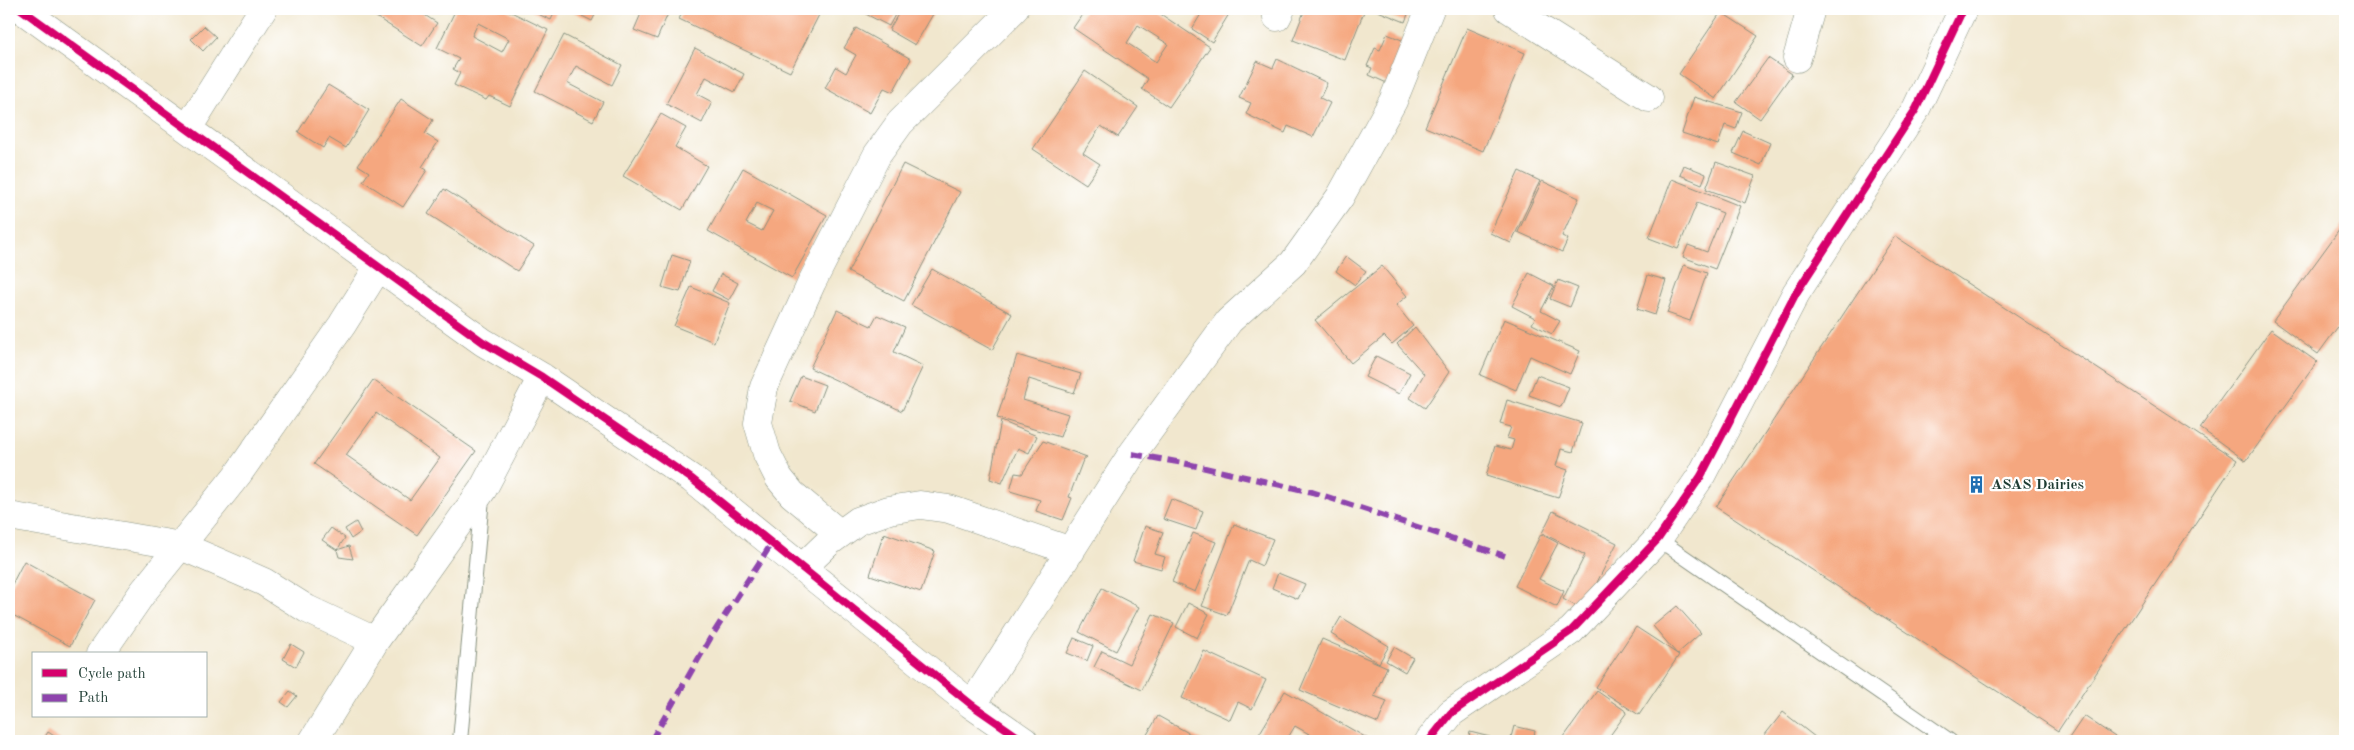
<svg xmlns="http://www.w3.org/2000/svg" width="2354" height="750" viewBox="0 0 2354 750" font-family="'Old Standard TT',serif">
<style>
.building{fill:#f5a77f;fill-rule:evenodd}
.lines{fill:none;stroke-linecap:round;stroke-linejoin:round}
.lane-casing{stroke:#889281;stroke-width:16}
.street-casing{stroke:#889281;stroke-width:29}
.lane{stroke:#fff;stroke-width:14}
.street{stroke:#fff;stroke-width:28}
.quiet{stroke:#8e44ad;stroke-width:6;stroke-dasharray:12 6;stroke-linecap:butt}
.cycleway-casing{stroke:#fff;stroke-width:11}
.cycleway{stroke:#d6006c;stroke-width:8}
.labels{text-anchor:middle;stroke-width:4.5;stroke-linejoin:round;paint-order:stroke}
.poi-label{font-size:15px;font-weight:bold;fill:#1f3d34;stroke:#fff;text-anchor:start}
</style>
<rect width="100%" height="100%" fill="#fff"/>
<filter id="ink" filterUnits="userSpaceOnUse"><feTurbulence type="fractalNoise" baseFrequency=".02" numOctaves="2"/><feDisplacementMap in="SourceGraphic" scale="10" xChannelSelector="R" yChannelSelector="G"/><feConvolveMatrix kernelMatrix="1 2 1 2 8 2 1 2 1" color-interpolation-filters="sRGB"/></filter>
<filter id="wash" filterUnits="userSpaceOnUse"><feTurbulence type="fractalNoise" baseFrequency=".0096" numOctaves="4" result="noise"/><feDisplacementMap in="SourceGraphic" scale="20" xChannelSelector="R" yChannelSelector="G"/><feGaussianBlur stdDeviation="1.12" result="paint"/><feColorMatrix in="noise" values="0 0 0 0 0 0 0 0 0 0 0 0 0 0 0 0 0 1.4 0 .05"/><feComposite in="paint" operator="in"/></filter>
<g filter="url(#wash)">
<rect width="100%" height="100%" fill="#f1e7ce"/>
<g id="blocks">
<path class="building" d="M382,9H422L420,12L437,23L422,46L376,17Z
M456,9H505L548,30L510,106L489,96L486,100L454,85L460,73L453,69L459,59L437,48ZM478,23L509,39L502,52L472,36Z
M527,9H556L551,20Z
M576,9H608L606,12L598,9L592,21L574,12Z
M643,9H670L657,39L634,30Z
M684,9H752L767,16L771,9H822L790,72L679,19Z
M856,9H898L889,26Z
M901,9H936L915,45L889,30Z
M1086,9H1153L1210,47L1169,107L1142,89L1148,79L1073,28ZM1138,25L1168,44L1156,62L1127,43Z
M1204,9H1232L1212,42L1192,29Z
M1305,9H1365L1345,60L1293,40Z
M1373,9H1410L1405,22Z
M1721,12L1758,36L1716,99L1679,74Z
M204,26L216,37L203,51L191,39Z
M856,28L911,59L893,92L884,88L870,113L825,88L836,67L846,73L856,55L844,48Z
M1467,28L1525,53L1483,151L1425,127Z
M1387,34L1407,42L1389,84L1369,75L1372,68L1367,66L1375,48L1380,50Z
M564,35L622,65L612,85L576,66L567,83L603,102L593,121L535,91Z
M695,48L744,74L735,92L706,77L697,94L712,102L702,123L666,104Z
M1768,58L1792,74L1760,119L1736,102Z
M1277,59L1327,83L1320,98L1330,103L1313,137L1288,126L1285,133L1246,114L1251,103L1239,98L1257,61L1273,68Z
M1085,71L1138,107L1118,137L1101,126L1083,153L1100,164L1086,184L1033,149Z
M328,85L369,110L346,148L329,138L323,148L298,132Z
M1694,97L1742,112L1736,129L1725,125L1718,145L1682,133Z
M401,99L433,120L425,134L438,142L422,167L427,170L403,207L363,181L369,172L358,165Z
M661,114L686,128L675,147L707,166L682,210L623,176Z
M1743,131L1770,143L1761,165L1733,153Z
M1716,162L1755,176L1745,203L1706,189Z
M903,164L960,192L904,301L848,272Z
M1684,165L1706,174L1702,184L1680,175Z
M743,168L827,215L792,278L708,231ZM757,203L773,211L762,231L746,223Z
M1519,171L1540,181L1511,243L1490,233Z
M1672,179L1740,206L1715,269L1683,257L1688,245L1707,252L1723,213L1697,203L1678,249L1649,238Z
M1542,181L1579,198L1562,236L1568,239L1562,252L1518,232Z
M444,189L534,246L517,271L428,214Z
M2345,222V317L2318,354L2273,321Z
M1895,236L2237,460L2058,731L1716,507Z
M672,255L690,261L680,292L662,287Z
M1346,256L1366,271L1355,285L1336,271Z
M1684,265L1707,273L1690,321L1667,313Z
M1382,266L1407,296L1396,305L1413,326L1392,344L1384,336L1351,363L1315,320Z
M932,269L1012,314L992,350L911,305Z
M1529,273L1554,286L1541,311L1560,321L1552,334L1532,324L1535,318L1512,306Z
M721,274L738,283L729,300L712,291Z
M1648,275L1666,280L1655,315L1637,309Z
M1558,280L1578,288L1570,307L1550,299Z
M691,287L730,303L714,342L674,326Z
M837,310L871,326L877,315L905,327L894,352L923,366L902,411L810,368Z
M1504,319L1580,351L1570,374L1530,356L1516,390L1480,375Z
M1415,327L1449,372L1425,408L1410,398L1424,374L1397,344Z
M2271,329L2317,362L2246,461L2200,428Z
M1017,355L1081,374L1074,393L1029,379L1023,400L1068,414L1060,437L997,418Z
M1376,356L1410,373L1399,394L1365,377Z
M1537,375L1569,387L1561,407L1529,395Z
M801,376L825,385L815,411L790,401Z
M373,380L476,451L417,535L314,464ZM376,413L440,458L410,500L346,455Z
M1507,400L1582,423L1573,452L1561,449L1556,466L1568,470L1558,498L1486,476L1495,446L1511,450L1514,440L1507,438L1511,427L1500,424Z
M1001,421L1037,436L1029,453L1018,448L1002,483L990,479Z
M1043,441L1087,457L1083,460L1069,497L1072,498L1063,520L1036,511L1040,500L1010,491L1015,473L1022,474Z
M1171,499L1203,511L1196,530L1163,519Z
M1553,511L1617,543L1583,610L1563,599L1585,555L1542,533Z
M356,522L361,532L351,539L345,529Z
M1234,524L1273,539L1262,566L1249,560L1227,615L1202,606Z
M1145,526L1163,532L1155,554L1165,557L1161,569L1133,561Z
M331,528L345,538L337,550L322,540Z
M884,533L935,551L921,592L870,575Z
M1193,533L1216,542L1195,592L1172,582Z
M1541,534L1558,543L1539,579L1564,591L1557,607L1515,586Z
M349,546L353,559L339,557L337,550Z
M24,561L95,600L70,646L9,613V590Z
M1278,573L1305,584L1298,599L1272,588Z
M1102,588L1139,607L1116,651L1079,632Z
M1188,603L1209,614L1197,638L1176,627Z
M1677,606L1701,633L1677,654L1653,626Z
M1153,614L1174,623L1142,690L1094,667L1102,651L1129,664Z
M1341,617L1389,646L1379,663L1331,634Z
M1636,627L1679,655L1639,715L1596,687Z
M1074,638L1093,646L1087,661L1067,653Z
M1322,639L1387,667L1374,696L1387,701L1378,723L1300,690Z
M291,644L304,652L296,667L283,659Z
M1394,647L1413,658L1405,672L1386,661Z
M1204,651L1266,680L1252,709L1238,702L1230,720L1182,698Z
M290,691L297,696L288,707L281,702Z
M1285,691L1372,741H1314L1316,738L1295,726L1286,741H1255Z
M1597,691L1627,712L1606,741H1561Z
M1783,712L1820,741H1760Z
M1158,716L1203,741H1151L1145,738Z
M2084,716L2121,741H2067Z
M1514,726L1535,731L1533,741H1510Z
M48,732L62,741H42Z
M1470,732L1490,737L1489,741H1468Z"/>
</g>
</g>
<g filter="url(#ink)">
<use href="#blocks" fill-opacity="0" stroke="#889281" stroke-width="1"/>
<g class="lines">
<defs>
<path id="lane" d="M1658,539L1950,741
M460,741L482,498"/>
<path id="street" d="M21,9L483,342L542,377L692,479L972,705L1024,741
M1509,9L1649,98
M1277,17L1281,9
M1797,58L1811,9
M188,128L263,9
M9,516L181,546L264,582L307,609L375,641
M840,534L792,494L779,478L767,454L758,423L764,387L812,282L877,155L900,123L1014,9
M802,568L829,542L858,521L889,510L920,505L949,509L1071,551
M100,654L143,592L238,474L342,325L379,266
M972,705L1132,454L1229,321L1293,263L1340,197L1393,101L1430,9
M313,741L375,641L483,489L542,377
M1429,741L1451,713L1571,631L1658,539L1701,476L1796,293L1916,109L1963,9"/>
</defs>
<use href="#lane" class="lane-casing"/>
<use href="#street" class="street-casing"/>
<use href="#lane" class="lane"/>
<use href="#street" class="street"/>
<path class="quiet" d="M1132,454L1183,463L1312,492L1505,556
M651,741L711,637L772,543"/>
<defs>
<path id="cycleway" d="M21,9L483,342L542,377L692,479L972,705L1024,741
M1429,741L1451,713L1571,631L1658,539L1701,476L1796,293L1916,109L1963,9"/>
</defs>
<use href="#cycleway" class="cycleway-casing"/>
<use href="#cycleway" class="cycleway"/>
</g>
</g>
<defs>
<symbol id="building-bare" viewBox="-9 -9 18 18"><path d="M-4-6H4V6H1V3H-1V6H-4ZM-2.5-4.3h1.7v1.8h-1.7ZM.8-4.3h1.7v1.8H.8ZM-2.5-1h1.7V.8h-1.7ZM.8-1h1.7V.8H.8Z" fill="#1f6fb2" stroke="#fff" stroke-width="2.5" paint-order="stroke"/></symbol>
</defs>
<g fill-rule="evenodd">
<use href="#building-bare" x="1964" y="472" width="25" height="25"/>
</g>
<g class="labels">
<g class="poi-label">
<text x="1991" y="489">ASAS Dairies</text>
</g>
</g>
<rect width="2354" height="750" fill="none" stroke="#fff" stroke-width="30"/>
<rect x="32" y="652" width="175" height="65" fill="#ffffff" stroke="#a5b1ae"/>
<rect x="42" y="669" width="25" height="8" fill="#d6006c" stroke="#a5b1ae"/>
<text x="78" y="678" font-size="15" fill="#1f3d34">Cycle path</text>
<rect x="42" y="694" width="25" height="8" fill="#8e44ad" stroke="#a5b1ae"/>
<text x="78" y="702" font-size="15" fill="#1f3d34">Path</text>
</svg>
